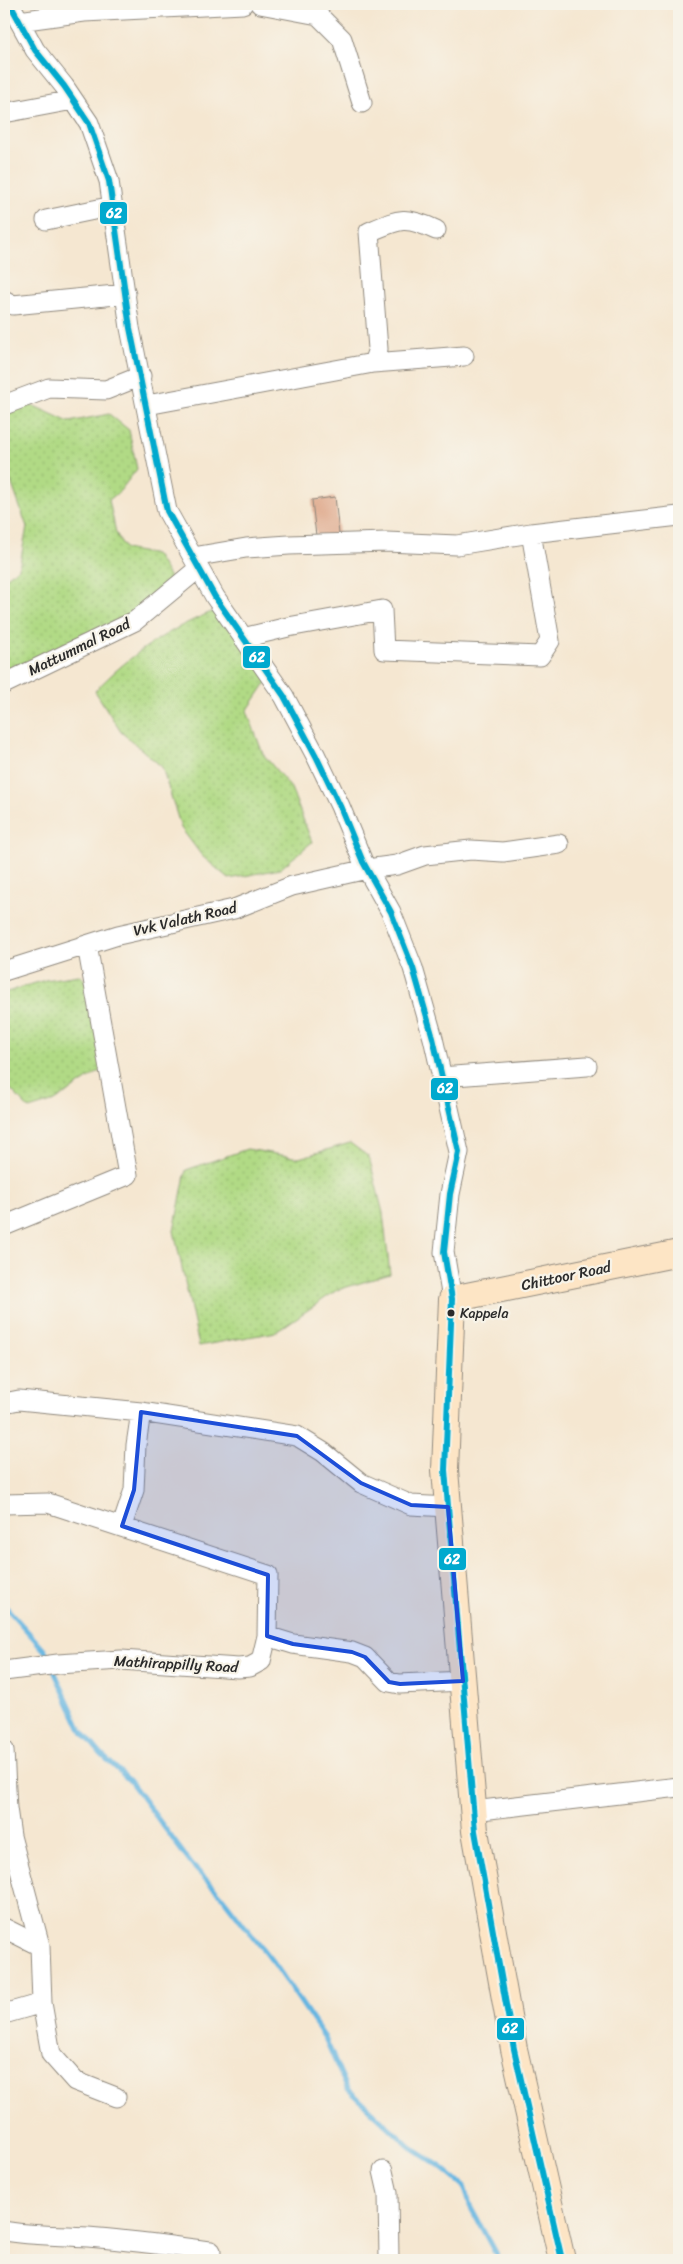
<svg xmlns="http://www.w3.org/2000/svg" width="683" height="2264" viewBox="0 0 683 2264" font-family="Sriracha,sans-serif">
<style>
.grass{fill:url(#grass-dots);stroke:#6e8258}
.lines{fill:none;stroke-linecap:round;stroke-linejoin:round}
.stream{stroke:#66b6e1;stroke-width:5}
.building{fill:#dea688}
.minor-casing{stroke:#90897e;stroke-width:21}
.secondary-casing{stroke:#90897e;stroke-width:28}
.minor{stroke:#fff;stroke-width:19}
.secondary{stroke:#fde5c5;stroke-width:26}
.bus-1-casing{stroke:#f7f3e8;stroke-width:10}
.bus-1{stroke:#00a9ce;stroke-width:6}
.marked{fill:#1d4ed8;fill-opacity:0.2;stroke:#1d4ed8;stroke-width:4;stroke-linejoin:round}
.bus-dot{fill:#2b2b2b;stroke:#f7f3e8;stroke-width:2}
.labels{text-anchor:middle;stroke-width:4.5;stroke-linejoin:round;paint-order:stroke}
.bus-label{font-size:14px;fill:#2b2b2b;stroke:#f7f3e8;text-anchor:start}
.street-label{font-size:15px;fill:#2b2b2b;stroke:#f7f3e8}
.line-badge{stroke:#f7f3e8;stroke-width:2}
.badge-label{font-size:14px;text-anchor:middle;font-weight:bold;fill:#fff}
</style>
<defs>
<pattern id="grass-dots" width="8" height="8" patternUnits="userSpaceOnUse" patternTransform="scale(1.25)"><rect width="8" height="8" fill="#b1da85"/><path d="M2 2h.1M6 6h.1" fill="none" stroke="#98bb73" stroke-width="1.8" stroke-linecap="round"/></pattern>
</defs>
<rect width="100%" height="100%" fill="#f7f3e8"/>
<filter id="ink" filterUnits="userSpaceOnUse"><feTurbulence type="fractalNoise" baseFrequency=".02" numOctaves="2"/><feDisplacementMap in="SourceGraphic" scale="10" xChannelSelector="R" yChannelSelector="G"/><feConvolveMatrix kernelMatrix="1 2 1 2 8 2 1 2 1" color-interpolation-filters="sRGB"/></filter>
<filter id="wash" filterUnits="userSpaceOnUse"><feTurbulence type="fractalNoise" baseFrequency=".0096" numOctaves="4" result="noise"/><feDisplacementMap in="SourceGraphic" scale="20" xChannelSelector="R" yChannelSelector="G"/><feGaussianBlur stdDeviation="1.12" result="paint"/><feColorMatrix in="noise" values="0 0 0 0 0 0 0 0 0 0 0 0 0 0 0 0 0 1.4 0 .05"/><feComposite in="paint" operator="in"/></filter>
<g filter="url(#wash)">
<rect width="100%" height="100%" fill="#f5e7d1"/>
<path class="grass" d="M19,399L69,422L109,414L129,430L137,469L120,491L109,500L116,533L125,549L156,555L176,587L152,606L4,684V579L19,568L27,527L4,462V421Z
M222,608L270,677L247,711L263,754L291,788L312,842L280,869L229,879L202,856L181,828L162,767L121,732L95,691C131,653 173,626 222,608Z
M79,975L94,988L103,1069L55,1101L29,1109L4,1082V993L45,980Z
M350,1143L369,1157L383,1213L390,1274L337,1290L276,1332L199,1346L174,1231L186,1170L247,1149L299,1158Z"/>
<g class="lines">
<path class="stream" d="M4,1605L45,1651L81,1730L101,1754L130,1781L192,1865L220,1894L276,1966L325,2038L347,2088L410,2147L440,2166L464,2186L471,2208L499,2260"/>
</g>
<g id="blocks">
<path class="building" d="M335,497L339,534L316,536L312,500Z"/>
</g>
</g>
<g filter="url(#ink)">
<use href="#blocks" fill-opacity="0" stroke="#90897e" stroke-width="1"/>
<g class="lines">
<defs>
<path id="minor" d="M10,4L35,50L64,86L89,123L109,181L130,328L167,511L215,597L284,696L316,756L340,806L363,862L391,912L413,968L433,1038L459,1152L450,1194L444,1252L452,1299
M260,4L318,15L342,39L362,103
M19,21L84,12L243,4
M4,113L73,100
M46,220L113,206
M4,300L13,305L126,294
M373,363L464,356
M4,405L49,388L106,390L141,376
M147,405L373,363L378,349L369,232C399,219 405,215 436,230
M193,557L246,548L289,545L386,542L457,545L531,533L679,516
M243,638L288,627L382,610L384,650L540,656L550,641L531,533
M4,684L135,621L199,568
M4,971L118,935L234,909L292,886L367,869L397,865L425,855L471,850L503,852L559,844
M441,1077L587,1066
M4,1226L128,1175L87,945
M4,1403L19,1400L141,1412L136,1445L134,1490L122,1526
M141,1412L297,1436L323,1452L361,1483L411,1505L448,1507
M4,1504L48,1503L268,1575L267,1636
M4,1671L58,1664L121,1660L238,1668L250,1667L261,1661L267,1636L293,1644L352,1652L365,1657L389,1682L400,1684L463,1681
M4,1750L7,1808L11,1836L40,1946L42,2003L4,2014
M473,1811L679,1787
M4,1928L40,1946
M42,2003L51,2054L75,2081L116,2097
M383,2171L388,2193L389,2260
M4,2231C32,2236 60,2235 88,2237C129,2240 170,2246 211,2251L209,2260"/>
<path id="secondary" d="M562,2260L514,2049L475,1831L445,1470L452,1299L679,1253"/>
</defs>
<use href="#minor" class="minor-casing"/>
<use href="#secondary" class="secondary-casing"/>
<use href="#minor" class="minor"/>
<use href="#secondary" class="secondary"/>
<defs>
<path id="bus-1" d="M10,4L35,50L64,86L89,123L109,181L130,328L167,511L215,597L284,696L316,756L340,806L363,862L391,912L413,968L433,1038L459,1152L450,1194L444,1252L452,1299L445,1470L475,1831L514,2049L562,2260"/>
</defs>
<use href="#bus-1" class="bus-1-casing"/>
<use href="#bus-1" class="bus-1"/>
</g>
</g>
<path class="marked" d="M141,1412L297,1436L361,1483L411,1505L448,1507L463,1681L400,1684L389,1682L365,1657L352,1652L293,1644L267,1636L268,1575L122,1526L134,1490Z"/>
<circle class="bus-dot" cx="451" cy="1313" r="4.5"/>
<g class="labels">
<g class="bus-label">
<text x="460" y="1318">Kappela</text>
</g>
<g class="street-label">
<text transform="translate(79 647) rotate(-26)" y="5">Mattummal Road</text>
<text transform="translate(185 919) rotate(-13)" y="5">Vvk Valath Road</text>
<text transform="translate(566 1276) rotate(-12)" y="5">Chittoor Road</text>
<text transform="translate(176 1664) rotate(3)" y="5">Mathirappilly Road</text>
</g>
</g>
<g class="line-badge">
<rect x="99" y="201" width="29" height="24" rx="5" fill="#00a9ce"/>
<rect x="242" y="645" width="29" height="24" rx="5" fill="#00a9ce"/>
<rect x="430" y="1077" width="29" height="24" rx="5" fill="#00a9ce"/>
<rect x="438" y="1547" width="29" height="24" rx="5" fill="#00a9ce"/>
<rect x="496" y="2017" width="29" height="24" rx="5" fill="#00a9ce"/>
</g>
<g class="badge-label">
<text x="114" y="218">62</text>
<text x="257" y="662">62</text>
<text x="445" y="1093">62</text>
<text x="452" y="1564">62</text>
<text x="510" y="2033">62</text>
</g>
<rect width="683" height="2264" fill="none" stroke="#f7f3e8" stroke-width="20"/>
</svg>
